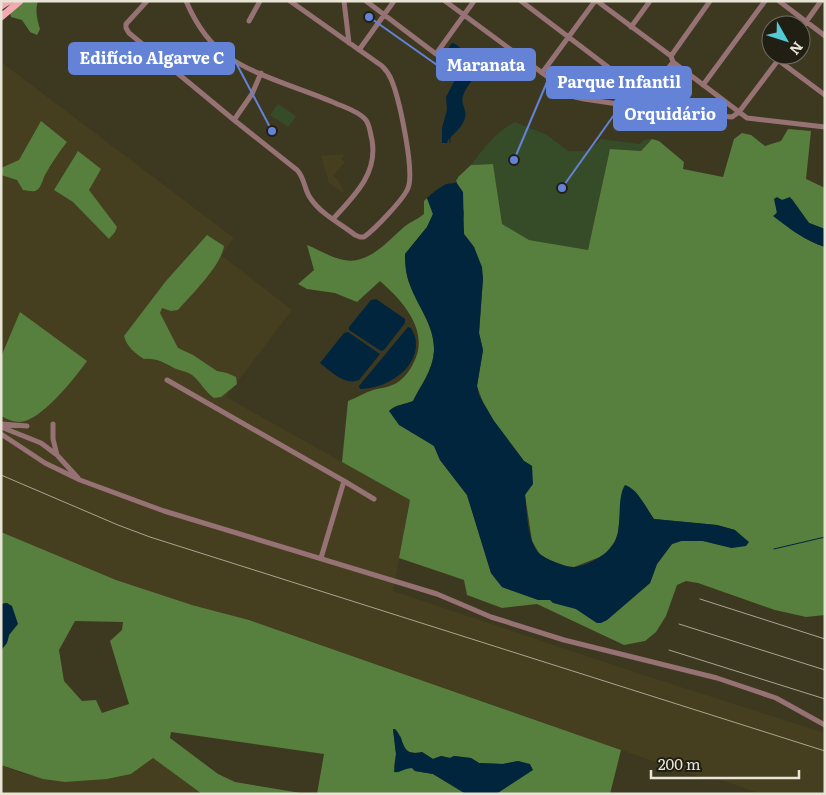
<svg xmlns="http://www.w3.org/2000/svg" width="826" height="795" viewBox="0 0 826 795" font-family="Literata,serif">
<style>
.built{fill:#453f1f}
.green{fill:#364c29}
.forest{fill:#577f3e;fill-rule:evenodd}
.water{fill:#00253d}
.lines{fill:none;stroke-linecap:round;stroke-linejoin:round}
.stream{stroke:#00253d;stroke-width:1}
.minor{stroke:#967274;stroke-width:5}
.major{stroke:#f3a9b0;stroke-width:7}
.rail{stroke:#a9a593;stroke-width:1}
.leader{fill:none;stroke:#6483d7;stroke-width:2}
.callout-dot{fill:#6483d7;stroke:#211f14;stroke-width:2}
.callout{fill:#6483d7;stroke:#6483d7;stroke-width:2}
.callout-label{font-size:16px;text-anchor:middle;font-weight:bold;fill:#fff}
</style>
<rect width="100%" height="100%" fill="#3d3820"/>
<path class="built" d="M1,62L234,238L221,255L292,310L226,397L410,500L393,591L640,674L825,733V794H762L715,778L701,777L670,767L250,620L192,605L116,580L1,532Z
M343,154L344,157L341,159L345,162L333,176L338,180L344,191L343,193L329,183L321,156Z
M153,758L202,794H1V765L24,774L65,782L107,779L131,774Z"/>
<path class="green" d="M278,104L296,116L288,127L270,115Z
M515,122L547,135L568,151H588L601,139L639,144L644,140L652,139L641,151L610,149L588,250L529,240L501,224L493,164L471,165C483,149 497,131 515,122Z"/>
<path class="forest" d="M11,1H38C35,11 37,19 40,29L37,35L30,32L22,20L11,17L9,7Z
M41,121L67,142C59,152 51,164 45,175C42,181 41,189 35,191C31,192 26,190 23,190L17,180L1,175V168L19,160Z
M788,129L811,131L806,179L825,188V229L809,223L792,199L783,200L775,198L777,212L774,216C791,229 803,240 825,247V615L806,617L775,610L698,583L686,581L677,585L666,616L656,632L645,641L624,645L537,604L502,608L467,595L464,580L399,558L410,500L342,462L348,401C356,398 364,393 373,390C381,388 391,387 398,382C405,377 410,370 413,364C431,332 403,301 380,281L357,302L335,293L307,289L298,284L314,270L307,245C319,250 332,258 344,260C368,265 388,241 404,227C410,222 418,219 424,214V201L427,198L433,214L427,227L405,254C405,265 406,275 410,285C418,307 435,326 434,351C433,370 421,385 413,401C404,405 396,404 389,411L434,446L440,460L467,495L491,573L502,587L538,599L550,600L576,609L597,623L607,620L650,583L657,564L672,544L681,541H703L732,548L735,530L717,525L654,519L635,491L621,495V504L618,533L615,541L605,555L574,567L566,566L547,559L540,555L532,541L525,495L532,466L524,461L494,421L485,408L477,386L483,350L479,333L483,278L474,247L464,234L462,225L464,213L456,179L471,165L493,164L502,224L529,240L588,250L610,149L641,151L652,139L659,141L684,162L683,169L723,177L734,139L742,133L751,135L765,146L781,141Z
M78,151L101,169L89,190L117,227L115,232L109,239L73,202L54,190Z
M207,235L224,246C221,266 192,294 178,310L171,311L162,308L160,313L178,348L193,355L217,371L227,373L236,377L237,384L221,397L214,398C205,392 201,382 192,375C187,371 180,371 174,368C163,362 156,358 144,359C135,353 127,347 124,336L166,281Z
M20,312L87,361C75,378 41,421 20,422C13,422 7,419 1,416V357Z
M1,532L116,580L192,605L249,620L621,750L610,794H496L532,770L524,763L518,761L503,764L479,763L471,758L454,756L450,758L441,756L433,759L422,752L416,753L408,752L403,747L401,737L393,730L396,754L394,767L398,772L407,768H412L415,771L433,774L466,794H317L324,754L171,732L170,738L218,774L235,782L307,794H202L153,758L131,774L107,779L65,782L43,779L1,765V650C14,639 8,618 7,603L1,604ZM75,621L123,622L122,630L110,641L129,704L102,713L96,700L82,701L64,681L59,650Z"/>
<path class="water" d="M452,43C459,45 461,49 467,54C489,74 469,77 463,96C461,102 464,105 465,111C468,123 455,132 448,140L447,143H442V128L447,110L446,97L455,80L456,73L455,66L450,61L451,56L447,50Z
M456,182L463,192L464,234L474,247L482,267L483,278L479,333L483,350L477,386L479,395L494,421L524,461L532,466L533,484L525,495C527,512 527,536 537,551C542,558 566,568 575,567C589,565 609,554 615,541C623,525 616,499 625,485C638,489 646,508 654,519L717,525L735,530L749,542L746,546L732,548L703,541H681L672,544L657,564L650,583L607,620L601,623H597L576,609L553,603L550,600H538L502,587L491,573L467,495L440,460L434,446L399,425L389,411C397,404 404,405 413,401C421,385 433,370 434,351C435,326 418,307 410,285C406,275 405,264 405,254L427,227L433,214L427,198L435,191L446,184L455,183Z
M777,197L782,200L790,197L809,223L825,229V247C804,240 790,229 773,216L777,213L774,199Z
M376,299L405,319V323L384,350L381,351L349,330V327L371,300Z
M408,327L411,328C413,332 416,337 416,343C417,371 384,389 360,389L359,386Z
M348,332L380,354L359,380C344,386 331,371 320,363L344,333Z
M7,603L12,606L18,624L9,635L7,643L1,650V604Z
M393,729H395C406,740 400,757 422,752L433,759L441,756L450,758L454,756L471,758L479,763L503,764L518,761L530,764L533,770L496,794H466L433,774L415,771L412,768C405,768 400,773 394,772L396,754Z"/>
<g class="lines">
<path class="stream" d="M450,142V138
M457,178V179
M774,549L825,537"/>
<path class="minor" d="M147,1L126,24V28L129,33L234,120L297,170C305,178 304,190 311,199C321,214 341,224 355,235L360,237H364C374,230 404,199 408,188C415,171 399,97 391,79C389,74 386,70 382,66L290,1
M186,1C195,22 210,45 230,58C258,77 303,89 335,103C344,107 358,111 365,119C370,124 370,133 372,140C378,174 354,196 333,219
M344,1L349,43
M366,1L436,54L474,1
M445,1L575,97L584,99L666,111L732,117L739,112L782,55
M521,1L666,111
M597,1L671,56L673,62L747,118L825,127
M779,1L825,36
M249,21L260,1
M631,27L650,1
M801,29L821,1
M359,50L394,1
M671,56L710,1
M778,60L825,95
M542,73L595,1
M703,85L765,1
M638,107L673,62
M234,120L252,94L261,73
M167,380L344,481L321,558
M1,424L27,426
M53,424V439L57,455
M1,427L41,443L57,455L78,478
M1,434L45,463L80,480L164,511L437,594L491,617L564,640L717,678L776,698L825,725
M344,481L374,499"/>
<path class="major" d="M1,6L9,1
M1,17L20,1"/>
<path class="rail" d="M1,475L118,525L150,537L825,751
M700,599L825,639
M679,624L825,670
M669,650L825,699"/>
</g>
<path class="leader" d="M272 131L234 59M369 17L437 65M514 160L547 82M562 188L614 115"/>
<g class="callout-dot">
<circle cx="272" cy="131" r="5"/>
<circle cx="369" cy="17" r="5"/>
<circle cx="514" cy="160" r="5"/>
<circle cx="562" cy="188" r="5"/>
</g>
<g class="callout">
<rect x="69" y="43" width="165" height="31" rx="5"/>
<rect x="437" y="49" width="98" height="31" rx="5"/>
<rect x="547" y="67" width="144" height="31" rx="5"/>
<rect x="614" y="99" width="112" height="31" rx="5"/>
</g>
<g class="callout-label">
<text x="152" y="64">Edifício Algarve C</text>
<text x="486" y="71">Maranata</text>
<text x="619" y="88">Parque Infantil</text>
<text x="670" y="120">Orquidário</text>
</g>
<rect width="826" height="795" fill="none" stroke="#e8e5d6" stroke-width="5"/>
<g transform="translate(786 40) rotate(129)"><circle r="24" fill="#211f14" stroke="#716e62"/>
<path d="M0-4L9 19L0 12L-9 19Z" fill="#52cbd7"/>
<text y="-8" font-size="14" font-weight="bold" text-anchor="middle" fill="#e8e5d6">N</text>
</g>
<path d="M651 770v8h148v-8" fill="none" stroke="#e8e5d6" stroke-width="2.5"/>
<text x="658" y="770" font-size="15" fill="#e8e5d6" stroke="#211f14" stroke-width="4" paint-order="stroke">200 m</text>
</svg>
